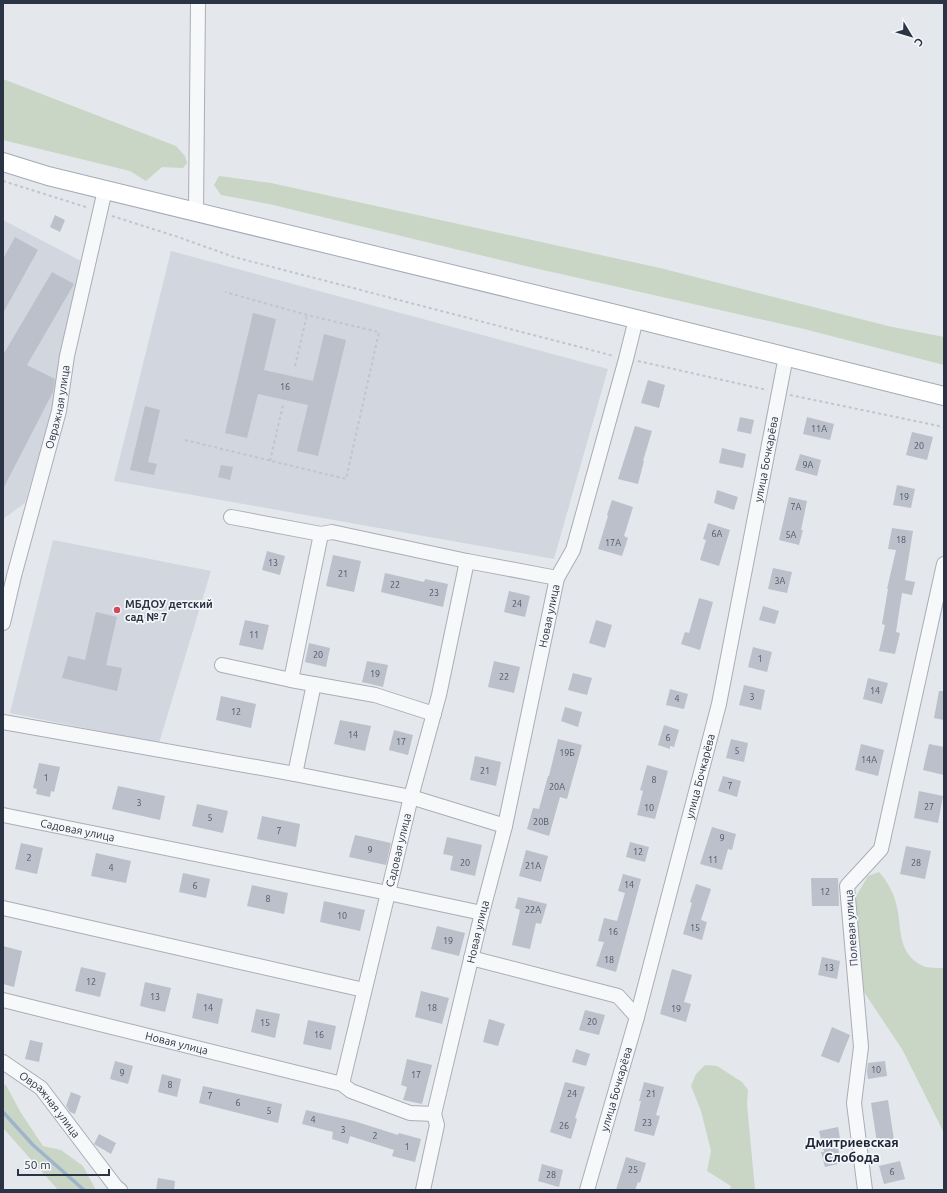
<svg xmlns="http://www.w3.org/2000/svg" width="947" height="1193" viewBox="0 0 947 1193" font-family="Ubuntu,sans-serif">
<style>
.built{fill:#d2d6de}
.green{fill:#c9d6c5}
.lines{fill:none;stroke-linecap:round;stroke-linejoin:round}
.stream{stroke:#9fb4cc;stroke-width:3.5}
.building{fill:#bbc0ca}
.minor-casing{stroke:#a9aeb7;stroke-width:16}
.major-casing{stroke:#a3abb8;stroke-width:20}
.path{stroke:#c2c5cb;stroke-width:2;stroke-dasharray:3 3;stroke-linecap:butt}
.minor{stroke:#f7f8fa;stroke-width:14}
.major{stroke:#fff;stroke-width:18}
.poi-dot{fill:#d1495b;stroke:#f4f6f9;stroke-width:1.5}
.labels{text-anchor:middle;stroke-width:3.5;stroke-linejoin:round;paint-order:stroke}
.number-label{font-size:9px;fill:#4f5766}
.street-label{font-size:11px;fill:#2b3445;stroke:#f4f6f9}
.poi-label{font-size:11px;font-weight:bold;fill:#2b3445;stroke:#f4f6f9;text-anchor:start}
.quarter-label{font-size:13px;font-weight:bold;fill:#1d2536;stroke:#f4f6f9}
</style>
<rect width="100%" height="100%" fill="#e4e7ec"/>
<path class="built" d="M3,220L81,261L60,383L25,503L3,519Z
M171,251L608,369L554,559L114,481Z
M53,540L211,571L159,743L10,713Z"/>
<path class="green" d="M3,79L176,146L185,156L187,163L183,168L162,167L146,181L130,171L3,140Z
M219,176L271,183L660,268L888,326L944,337V365L804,329L521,265L269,204L221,195L214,185Z
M879,872C888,882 894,894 897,907C902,930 897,953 923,966C928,968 938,968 944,968V1133L902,1049L862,989L855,898L868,876Z
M705,1065L717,1066L742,1082L748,1090L747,1104L755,1190H730L731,1186L707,1171L711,1151L701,1111L691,1086L696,1074Z
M3,1084L6,1085L21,1113L43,1146L61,1150L83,1166L96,1190H58L3,1128Z"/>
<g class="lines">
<path class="stream" d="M3,1112L33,1145L84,1190"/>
</g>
<path class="building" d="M55,215L65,220L60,232L50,227Z
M15,237L38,250L3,313V259Z
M52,272L74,284L27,365L55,379L53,392L3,489V355Z
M253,313L276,319L264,370L313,381L324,334L346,340L318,456L297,451L308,405L258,394L247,438L225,433Z
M648,380L665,385L659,408L641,403Z
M145,406L160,410L148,462L157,464L154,475L130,470Z
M740,417L754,420L751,434L737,431Z
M807,417L834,424L830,440L803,434Z
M635,426L652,431L643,461H644L638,484L618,479Z
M912,432L933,437L927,460L906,455Z
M722,448L746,454L743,468L719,463Z
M800,454L821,460L817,476L795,470Z
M221,465L233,467L230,480L218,477Z
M897,485L915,489L911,508L893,505Z
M717,490L738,497L734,510L714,503Z
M789,497L807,501L801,530H803L799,545L779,540Z
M612,500L633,507L624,536L628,538L622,556L598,549L608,516L607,515Z
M708,523L730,530L719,566L700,560L706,540L703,539Z
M892,528L913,531L905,580L915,582L912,595L902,593L896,632L900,633L895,654L879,651L885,625L882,624L888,589H887L896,550L888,549Z
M267,551L285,556L280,575L262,570Z
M333,555L361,561L354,592L326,586Z
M773,568L792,572L787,593L768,589Z
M385,573L424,582L425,579L448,584L443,607L381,592Z
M509,591L530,596L525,617L504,612Z
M699,598L713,602L700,650L681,644L685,632L689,633Z
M763,606L779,611L775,624L759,620Z
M96,612L117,617L106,665L122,668L117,691L62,678L68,656L85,660Z
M245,620L269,625L263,650L239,645Z
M596,620L612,625L605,648L589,643Z
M309,643L330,648L326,667L305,662Z
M753,647L772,652L767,672L748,667Z
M367,661L388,665L383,687L362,682Z
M494,661L520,667L514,693L488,687Z
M573,673L592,678L587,695L568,690Z
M868,678L888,683L882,704L863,699Z
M744,685L765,690L761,710L739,705Z
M670,689L688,694L684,709L666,705Z
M939,691H944V720L934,718Z
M221,696L256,704L251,728L216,720Z
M565,707L582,712L578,727L561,721Z
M340,720L371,726L365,751L334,744Z
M664,725L679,730L674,747L670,746V749L658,745Z
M394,730L413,735L408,755L389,750Z
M558,739L582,745L567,799L560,797L549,836L527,829L533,808L539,809L548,776H549Z
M731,739L748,743L744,762L726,758Z
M861,744L884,750L878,776L855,770Z
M929,744L944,747V775L923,770Z
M475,756L501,762L496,786L470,780Z
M39,763L60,767L54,792L51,791L50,797L36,794L37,789L33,788Z
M647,765L668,771L655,819L637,815L643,791L640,790Z
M723,776L741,781L737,797L718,791Z
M118,786L165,796L160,820L112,809Z
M919,791L943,796L938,823L914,818Z
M197,804L228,811L223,833L192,826Z
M262,816L300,824L296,847L257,839Z
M712,827L736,834L732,850L728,849L722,870L700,864Z
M355,835L391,843L386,865L349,857Z
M447,837L482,845L475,876L450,870L453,856L443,854Z
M630,842L649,847L645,862L626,857Z
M21,843L43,848L37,874L15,869Z
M906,846L931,851L925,879L900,874Z
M526,850L548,856L541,882L519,876Z
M96,853L131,861L126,883L91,876Z
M183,873L210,879L206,898L179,892Z
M623,874L641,879L616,972L596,966L604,942L598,941L604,918L617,921L625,893L618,891Z
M811,878H838L839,906H812Z
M696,884L711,889L701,920L707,922L702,940L683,934L692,903L690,902Z
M252,885L288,893L284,914L247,906Z
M518,897L547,904L541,924L536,923L530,949L512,945L520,910L515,908Z
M324,901L365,910L360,931L320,922Z
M437,926L465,933L459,956L431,949Z
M3,946L22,951L14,987L3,984Z
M822,957L840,961L837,979L818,975Z
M81,967L106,973L100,997L75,991Z
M672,969L692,975L684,1002L691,1004L686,1022L660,1014Z
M145,982L171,988L165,1012L140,1006Z
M421,991L449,998L442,1024L415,1017Z
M197,993L223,999L218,1024L192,1018Z
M256,1009L280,1014L275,1038L251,1032Z
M585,1010L605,1015L599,1035L579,1030Z
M489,1019L505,1024L498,1046L483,1042Z
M308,1020L336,1026L331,1050L303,1044Z
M832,1027L850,1035L839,1063L821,1056Z
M30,1040L43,1043L39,1062L25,1059Z
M576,1049L590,1054L586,1066L572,1062Z
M407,1059L432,1065L422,1104L403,1100L407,1087L401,1085Z
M115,1061L133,1066L128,1084L110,1079Z
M885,1061L887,1076L868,1079L867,1071L868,1063Z
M162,1074L181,1079L177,1097L158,1092Z
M565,1082L585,1087L575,1118L577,1119L571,1139L550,1132Z
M644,1082L664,1087L656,1115L660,1116L654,1136L634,1131L641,1101H639Z
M203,1086L282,1104L278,1123L199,1103Z
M71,1092L81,1096L75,1114L70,1112L66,1106Z
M888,1100L894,1140L877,1143L871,1103Z
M306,1110L354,1121L398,1135L399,1133L421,1139L415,1162L392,1156L394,1150L350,1136L348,1144L332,1139L333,1132L302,1124Z
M838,1127L841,1144L837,1145L842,1163L825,1167L821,1152H824L819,1131Z
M99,1134L116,1143L111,1154L94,1144Z
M626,1157L646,1163L640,1183L638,1182L635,1190H616Z
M900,1161L905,1179L884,1184L879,1166Z
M542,1164L563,1170L559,1187L538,1181Z
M158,1178L175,1181L174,1190H156Z"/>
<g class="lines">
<defs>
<g id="minor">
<path d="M196,211L198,3"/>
<path d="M231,517L321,534L332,532L467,561"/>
<path id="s1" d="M3,623L14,576L59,411L67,356L105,190"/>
<path d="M222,665L291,680L375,695L434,714"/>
<path d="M291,680L321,534"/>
<path d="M3,722L295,774L411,797L505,826"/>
<path d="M295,774L314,684"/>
<path id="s2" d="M3,815L388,893L411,797L439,695L467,561L557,578"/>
<path d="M3,908L364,990"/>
<path d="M471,958L618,996L637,1017"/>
<path id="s3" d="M3,1000L342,1084L351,1091L410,1113L434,1114L482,913L505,826L557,578L573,550L626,359L636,319"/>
<path id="s4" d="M3,1062L41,1088L116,1187L120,1190"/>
<path d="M342,1084L388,893L482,913"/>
<path d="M423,1190L437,1125L434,1114"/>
<path id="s5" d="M587,1190L637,1017L719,704L786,356"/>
<path d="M865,1190L854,1103L861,1047L847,886L881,849L944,564"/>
</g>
<path id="major" d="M3,162L48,176L636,319L944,396"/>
</defs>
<use href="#minor" class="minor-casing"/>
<use href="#major" class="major-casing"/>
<path class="path" d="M3,181L89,208
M112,216L178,237L234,257L614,356
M638,361L767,390
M295,366L307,315
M790,395L944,427
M185,440L346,479L379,332L307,315L225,292
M270,461L283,405"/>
<use href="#minor" class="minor"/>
<use href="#major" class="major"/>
</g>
<circle class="poi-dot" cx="117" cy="610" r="4"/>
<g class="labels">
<g class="number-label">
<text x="285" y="390">16</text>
<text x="819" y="432">11А</text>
<text x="919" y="449">20</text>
<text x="808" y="468">9А</text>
<text x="904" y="500">19</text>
<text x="796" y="510">7А</text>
<text x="717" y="537">6А</text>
<text x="791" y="538">5А</text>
<text x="901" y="543">18</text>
<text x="613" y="546">17А</text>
<text x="273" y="566">13</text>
<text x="343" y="577">21</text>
<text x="780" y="584">3А</text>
<text x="395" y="588">22</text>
<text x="434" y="596">23</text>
<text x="517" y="607">24</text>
<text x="254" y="638">11</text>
<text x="318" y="658">20</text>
<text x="760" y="662">1</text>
<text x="375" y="677">19</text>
<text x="504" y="680">22</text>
<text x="875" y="694">14</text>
<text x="752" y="700">3</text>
<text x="677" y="702">4</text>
<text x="236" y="715">12</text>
<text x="353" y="738">14</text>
<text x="668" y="741">6</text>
<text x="401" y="745">17</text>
<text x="737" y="754">5</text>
<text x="567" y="756">19Б</text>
<text x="869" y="763">14А</text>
<text x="485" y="774">21</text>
<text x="46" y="781">1</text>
<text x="654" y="783">8</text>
<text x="730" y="789">7</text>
<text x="557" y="790">20А</text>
<text x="139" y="806">3</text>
<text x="929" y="810">27</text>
<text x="649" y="811">10</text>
<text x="210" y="821">5</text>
<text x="541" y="825">20В</text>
<text x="279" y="834">7</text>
<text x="722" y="841">9</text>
<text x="370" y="853">9</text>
<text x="638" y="855">12</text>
<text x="29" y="861">2</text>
<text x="713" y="863">11</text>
<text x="465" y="866">20</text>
<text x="916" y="866">28</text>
<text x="533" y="869">21А</text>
<text x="111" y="871">4</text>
<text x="629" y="888">14</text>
<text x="195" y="889">6</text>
<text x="825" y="895">12</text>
<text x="268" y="902">8</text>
<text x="533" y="913">22А</text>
<text x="342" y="919">10</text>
<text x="695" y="931">15</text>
<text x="613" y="935">16</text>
<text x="448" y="944">19</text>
<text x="609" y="963">18</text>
<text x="829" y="971">13</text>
<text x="91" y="985">12</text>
<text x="155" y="1000">13</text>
<text x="208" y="1011">14</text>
<text x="432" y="1011">18</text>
<text x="676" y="1012">19</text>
<text x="592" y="1025">20</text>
<text x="265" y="1026">15</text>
<text x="319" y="1038">16</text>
<text x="876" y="1073">10</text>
<text x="122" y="1076">9</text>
<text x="416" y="1078">17</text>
<text x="170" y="1088">8</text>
<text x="572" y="1097">24</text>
<text x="651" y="1097">21</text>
<text x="210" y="1099">7</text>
<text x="238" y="1106">6</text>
<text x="269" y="1114">5</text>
<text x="313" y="1123">4</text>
<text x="647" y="1126">23</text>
<text x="564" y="1129">26</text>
<text x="343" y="1133">3</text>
<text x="375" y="1139">2</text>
<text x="407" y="1150">1</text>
<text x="633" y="1173">25</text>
<text x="892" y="1175">6</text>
<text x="551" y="1178">28</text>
</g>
<g class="street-label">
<text dy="4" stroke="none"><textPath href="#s1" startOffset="223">Овражная улица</textPath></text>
<text dy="4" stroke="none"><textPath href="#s5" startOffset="753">улица Бочкарёва</textPath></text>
<text dy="4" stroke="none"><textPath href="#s3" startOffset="959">Новая улица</textPath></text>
<text dy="4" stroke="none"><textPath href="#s5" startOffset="429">улица Бочкарёва</textPath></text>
<text dy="4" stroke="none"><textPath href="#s2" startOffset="76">Садовая улица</textPath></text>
<text dy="4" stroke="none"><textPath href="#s2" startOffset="437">Садовая улица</textPath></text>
<text transform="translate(851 928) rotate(-94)" y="4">Полевая улица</text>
<text dy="4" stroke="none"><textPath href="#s3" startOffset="635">Новая улица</textPath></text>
<text dy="4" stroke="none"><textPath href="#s3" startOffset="179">Новая улица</textPath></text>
<text dy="4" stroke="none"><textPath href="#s5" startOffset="105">улица Бочкарёва</textPath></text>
<text dy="4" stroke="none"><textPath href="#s4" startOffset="64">Овражная улица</textPath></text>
</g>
<g class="poi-label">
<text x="125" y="608">МБДОУ детский<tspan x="125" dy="13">сад № 7</tspan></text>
</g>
<g class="quarter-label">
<text x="852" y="1147">Дмитриевская<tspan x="852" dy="15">Слобода</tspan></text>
</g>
</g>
<rect width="947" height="1193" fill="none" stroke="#2b3445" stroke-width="8"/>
<g transform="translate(911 36) rotate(128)" stroke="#f4f6f9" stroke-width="3" paint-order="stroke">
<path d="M0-3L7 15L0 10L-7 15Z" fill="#2b3445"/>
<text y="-6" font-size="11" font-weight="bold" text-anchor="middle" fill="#2b3445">С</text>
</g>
<path d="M18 1169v6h91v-6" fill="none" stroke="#2b3445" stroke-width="2"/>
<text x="24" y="1169" font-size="12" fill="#2b3445" stroke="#f4f6f9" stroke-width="3" paint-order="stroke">50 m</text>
</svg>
